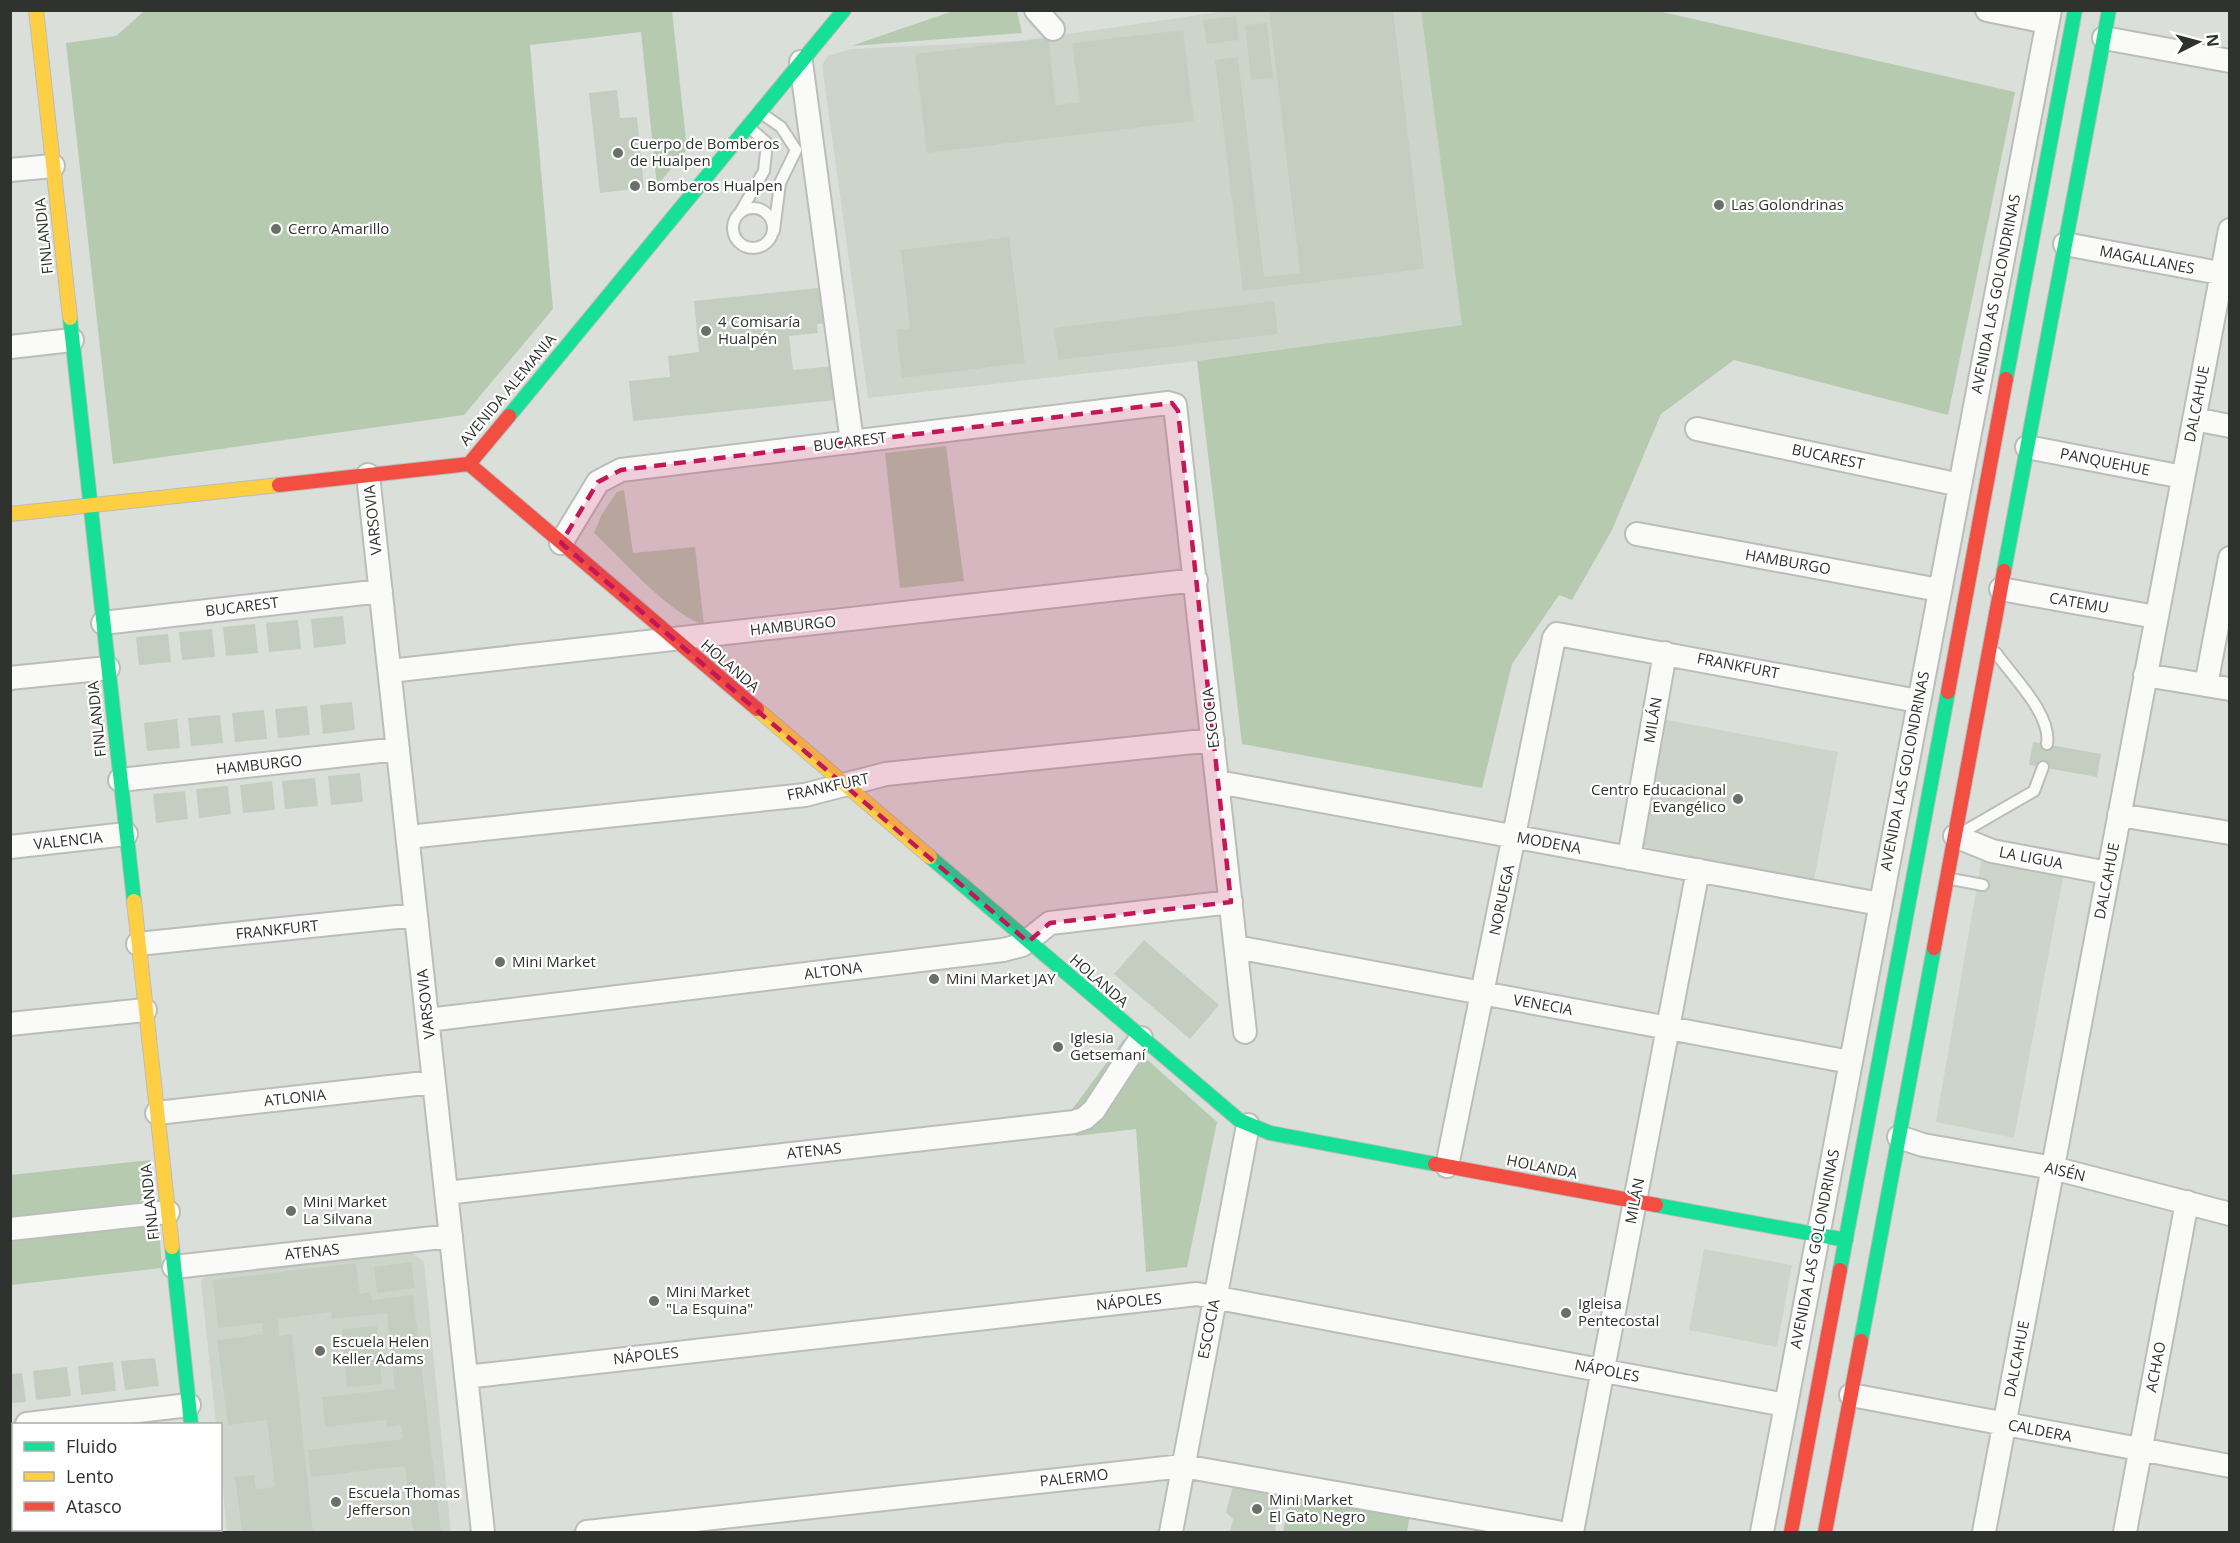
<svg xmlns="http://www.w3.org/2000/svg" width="2240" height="1543" viewBox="0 0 2240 1543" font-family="'Open Sans',sans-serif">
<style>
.built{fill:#cdd5cb}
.green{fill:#b6cab0}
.building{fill:#c3cec0}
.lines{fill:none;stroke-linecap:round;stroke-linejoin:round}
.lane-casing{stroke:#babdba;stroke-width:14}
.street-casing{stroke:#babdba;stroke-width:26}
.fast-casing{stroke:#babdba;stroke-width:16}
.slow-casing{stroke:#babdba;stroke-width:16}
.jam-casing{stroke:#babdba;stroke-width:16}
.lane{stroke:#fafaf9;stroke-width:10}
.street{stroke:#fafaf9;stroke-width:22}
.fast{stroke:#16e098;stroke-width:14}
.slow{stroke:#ffcf43;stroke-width:14}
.jam{stroke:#f24e42;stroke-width:14}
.marked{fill:#c2185b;fill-opacity:0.2;stroke:#c2185b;stroke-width:4.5;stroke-dasharray:12 8;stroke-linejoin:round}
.poi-dot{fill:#6b6f6a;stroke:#fff;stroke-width:2}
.labels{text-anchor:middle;stroke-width:4.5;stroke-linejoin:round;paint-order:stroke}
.poi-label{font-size:15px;fill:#2f322e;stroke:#fff;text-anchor:start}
.street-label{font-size:15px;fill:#2f322e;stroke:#fff}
</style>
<rect width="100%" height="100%" fill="#dbdfda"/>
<path class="built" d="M1226,11H1421L1463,325L1197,361L868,398L822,65L828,56L851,49L1020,41Z
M1662,719L1838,752L1814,880L1638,846Z
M1982,857L2064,872L2014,1138L1936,1122Z
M1704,1249L1792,1265L1777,1347L1689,1330Z
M409,1251L424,1261L451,1532H227L221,1471L220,1424H216L201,1281L208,1274Z"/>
<path class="green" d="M144,11H672L687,149L657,186L641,32L530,45L553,309L464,415L113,464L66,43L116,36Z
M953,11H1017L1022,33L851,46Z
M1421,11H1658L2015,92L1948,415L1734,360L1661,414L1612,530L1572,600L1559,595L1512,664L1482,788L1242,744L1197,361L1462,325Z
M946,446L964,581L900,588L885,453Z
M624,490L633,553L695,547L704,625C668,613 623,560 594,533L602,514L617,492Z
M1124,1039L1217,1122L1187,1267L1146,1272L1136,1129L1076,1136L1071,1111Z
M150,1160L151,1188L139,1202L11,1217L10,1175Z
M159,1225L162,1268L11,1285L10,1242Z
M1291,1491L1410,1514L1407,1532H1283Z"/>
<path class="building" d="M1269,10H1393L1424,269L1243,291L1215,60L1238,57L1264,277L1300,273Z
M1236,16L1239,40L1207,44L1203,20Z
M1267,23L1273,78L1251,80L1245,25Z
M1183,30L1194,121L927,153L915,54L1048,38L1056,105L1080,102L1072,43Z
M617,90L620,118L637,117L644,188L600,193L589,93Z
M1009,237L1025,363L902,378L896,330L910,328L901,250Z
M827,287L831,323L817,324L818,333L789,336L793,370L833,366L836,400L633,421L629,381L670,377L668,356L699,352L694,301Z
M1274,301L1278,334L1058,360L1054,328Z
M343,616L346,644L314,648L311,619Z
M298,620L301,649L269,652L266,623Z
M255,624L258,653L226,656L223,627Z
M212,629L215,657L182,660L179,632Z
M168,634L171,662L139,665L136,637Z
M352,702L355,730L323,734L320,705Z
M307,706L310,735L278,738L275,709Z
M264,710L267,739L235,742L232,713Z
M220,715L223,743L191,746L188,718Z
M177,719L180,748L147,751L144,723Z
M2033,742L2101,754L2097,777L2029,765Z
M360,773L363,802L331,805L328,776Z
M315,778L318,806L285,809L282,781Z
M272,781L275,810L243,813L240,785Z
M228,786L231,814L199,818L196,789Z
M185,791L188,819L156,823L153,794Z
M1144,940L1219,1005L1190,1039L1114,974Z
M411,1262L415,1288L377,1293L374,1267Z
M356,1263L360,1294L371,1292L372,1300L413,1295L441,1532H413L405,1466L311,1477L308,1450L403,1439L401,1425L387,1427V1420L325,1427L322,1397L395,1389L387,1313L332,1319L331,1312L278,1319L279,1336L292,1334L313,1532H242L235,1477L254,1475L256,1489L275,1487L267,1420L228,1425L217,1340L264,1334L262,1323L218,1328L213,1280Z
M377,1326L382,1384L347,1387L342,1329Z
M155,1358L159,1386L125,1390L121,1361Z
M113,1362L116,1391L81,1395L78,1366Z
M67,1367L71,1396L36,1400L33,1371Z
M22,1373L26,1402L10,1403V1374Z
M1234,1483L1281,1491L1275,1532H1230L1233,1519L1226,1512Z"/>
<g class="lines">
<defs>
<path id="lane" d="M761,113L781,127L796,150L780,183L774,231
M733 228a20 20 0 1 1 40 0a20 20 0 1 1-40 0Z
M741,211L764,171L767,143L751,129
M1996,653C2013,677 2052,715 2047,744
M1963,832L2034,791L2043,767
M1951,879L1983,885"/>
<path id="street" d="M1036,10L1053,29
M1987,10L2047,22
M2104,38L2230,61
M801,62L852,442
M10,170L53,166
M2065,244L2230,275
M10,347L72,340
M2194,419L2230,426
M1697,429L1960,485
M2027,447L2183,477
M368,475L483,1532
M1637,534L1939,590
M561,543L598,482L621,470L1168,403L1175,405L1245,1032
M2001,589L2156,617
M103,623L381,591
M390,671L1196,580
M2145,675L2230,689
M10,678L108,668
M2206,685L2230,558
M120,780L398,749
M1218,782L1880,904
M2119,815L2230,833
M1955,836L1992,851L2108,873
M408,837L805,795L886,774L1213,740
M10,847L126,834
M1629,858L1665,653
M138,944L416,915
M1236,947L1850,1062
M428,1020L1003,950L1022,945L1050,923L1231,902
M10,1024L145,1010
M157,1113L434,1082
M1899,1137L1923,1145L2053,1168L2230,1214
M1447,1166L1554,638L1557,634L1918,701
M446,1193L1074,1122L1085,1118L1094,1110L1141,1038
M10,1229L168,1212
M174,1267L451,1236
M466,1377L1197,1294L1785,1405
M1851,1395L2230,1466
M27,1424L189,1405
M587,1532L1183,1466L1557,1532
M1171,1532L1248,1125
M1572,1532L1698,870
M1762,1532L2050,10
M1984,1532L2230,230
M2125,1532L2187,1202"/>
<path id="fast" d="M70,318L134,901
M2006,379L2075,10
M509,416L844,10
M2004,571L2109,10
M930,857L1239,1120L1270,1133L1435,1164
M1656,1205L1846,1240
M172,1247L191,1424
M1840,1270L1948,692
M1861,1341L1934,948
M203,1530V1532"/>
<path id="slow" d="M36,10L70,318
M10,514L279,485
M757,709L930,857
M134,901L172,1247"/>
<path id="jam" d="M469,464L757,709
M279,485L469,464L509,416
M1948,692L2006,379
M1934,948L2004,571
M1435,1164L1656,1205
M1791,1532L1840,1270
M1825,1532L1861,1341"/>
</defs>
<use href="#lane" class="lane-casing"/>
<use href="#street" class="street-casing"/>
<use href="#fast" class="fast-casing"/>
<use href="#slow" class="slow-casing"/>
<use href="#jam" class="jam-casing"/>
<use href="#lane" class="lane"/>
<use href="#street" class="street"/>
<use href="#fast" class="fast"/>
<use href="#slow" class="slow"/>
<use href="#jam" class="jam"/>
</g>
<path class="marked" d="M1172,403L1178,411L1231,902L1050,923L1028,942L561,543L598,482L621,470Z"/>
<g class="poi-dot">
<circle cx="618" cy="153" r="6"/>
<circle cx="635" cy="186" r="6"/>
<circle cx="1719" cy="205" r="6"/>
<circle cx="276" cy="229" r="6"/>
<circle cx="706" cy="331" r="6"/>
<circle cx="1738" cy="799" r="6"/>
<circle cx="500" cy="962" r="6"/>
<circle cx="934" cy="979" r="6"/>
<circle cx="1058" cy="1047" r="6"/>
<circle cx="291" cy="1211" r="6"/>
<circle cx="654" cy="1301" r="6"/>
<circle cx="1566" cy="1313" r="6"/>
<circle cx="320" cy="1351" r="6"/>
<circle cx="336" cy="1502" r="6"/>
<circle cx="1257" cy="1509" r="6"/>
</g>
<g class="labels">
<g class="poi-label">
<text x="630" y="149">Cuerpo de Bomberos<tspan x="630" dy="17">de Hualpen</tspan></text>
<text x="647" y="191">Bomberos Hualpen</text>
<text x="1731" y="210">Las Golondrinas</text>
<text x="288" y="234">Cerro Amarillo</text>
<text x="718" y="327">4 Comisaría<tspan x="718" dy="17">Hualpén</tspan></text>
<text x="1726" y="795" text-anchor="end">Centro Educacional<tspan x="1726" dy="17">Evangélico</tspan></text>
<text x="512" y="967">Mini Market</text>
<text x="946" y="984">Mini Market JAY</text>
<text x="1070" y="1043">Iglesia<tspan x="1070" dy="17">Getsemaní</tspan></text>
<text x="303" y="1207">Mini Market<tspan x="303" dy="17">La Silvana</tspan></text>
<text x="666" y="1297">Mini Market<tspan x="666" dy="17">"La Esquina"</tspan></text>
<text x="1578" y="1309">Igleisa<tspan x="1578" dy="17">Pentecostal</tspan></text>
<text x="332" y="1347">Escuela Helen<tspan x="332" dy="17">Keller Adams</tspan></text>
<text x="348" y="1498">Escuela Thomas<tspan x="348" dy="17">Jefferson</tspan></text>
<text x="1269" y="1505">Mini Market<tspan x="1269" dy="17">El Gato Negro</tspan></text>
</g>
<g class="street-label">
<text transform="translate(44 236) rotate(-96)" y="5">FINLANDIA</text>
<text transform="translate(2147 260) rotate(11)" y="5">MAGALLANES</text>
<text transform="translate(1996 294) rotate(-79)" y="5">AVENIDA LAS GOLONDRINAS</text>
<text transform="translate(508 390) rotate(-50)" y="5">AVENIDA ALEMANIA</text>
<text transform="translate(2197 404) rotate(-79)" y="5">DALCAHUE</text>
<text transform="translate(850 442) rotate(-7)" y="5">BUCAREST</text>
<text transform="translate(1828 457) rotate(12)" y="5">BUCAREST</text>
<text transform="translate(2105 462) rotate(11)" y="5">PANQUEHUE</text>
<text transform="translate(373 520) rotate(-96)" y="5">VARSOVIA</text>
<text transform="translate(1788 562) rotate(10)" y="5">HAMBURGO</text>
<text transform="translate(2079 603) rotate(10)" y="5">CATEMU</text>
<text transform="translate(242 607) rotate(-7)" y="5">BUCAREST</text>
<text transform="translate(793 626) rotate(-6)" y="5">HAMBURGO</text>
<text transform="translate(730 666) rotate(41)" y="5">HOLANDA</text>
<text transform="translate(1738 666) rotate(11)" y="5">FRANKFURT</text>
<text transform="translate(1211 718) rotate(-96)" y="5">ESCOCIA</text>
<text transform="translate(97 719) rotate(-96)" y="5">FINLANDIA</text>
<text transform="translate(1653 720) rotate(-80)" y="5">MILÁN</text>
<text transform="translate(259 765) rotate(-6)" y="5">HAMBURGO</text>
<text transform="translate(1905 771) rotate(-79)" y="5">AVENIDA LAS GOLONDRINAS</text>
<text transform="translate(828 787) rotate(-12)" y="5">FRANKFURT</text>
<text transform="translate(68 841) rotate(-6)" y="5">VALENCIA</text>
<text transform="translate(1549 843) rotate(10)" y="5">MODENA</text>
<text transform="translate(2031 858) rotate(11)" y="5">LA LIGUA</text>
<text transform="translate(2107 881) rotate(-79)" y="5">DALCAHUE</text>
<text transform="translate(1502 900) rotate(-78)" y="5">NORUEGA</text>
<text transform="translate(277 930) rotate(-6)" y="5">FRANKFURT</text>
<text transform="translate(833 971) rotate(-7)" y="5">ALTONA</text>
<text transform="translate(1099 981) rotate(41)" y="5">HOLANDA</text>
<text transform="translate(426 1004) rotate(-96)" y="5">VARSOVIA</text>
<text transform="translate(1543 1005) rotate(10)" y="5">VENECIA</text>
<text transform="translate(295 1098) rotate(-6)" y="5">ATLONIA</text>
<text transform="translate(814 1151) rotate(-6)" y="5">ATENAS</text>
<text transform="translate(1542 1167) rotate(11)" y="5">HOLANDA</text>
<text transform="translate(2065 1172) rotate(13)" y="5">AISÉN</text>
<text transform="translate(1635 1201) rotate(-79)" y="5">MILÁN</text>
<text transform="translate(150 1202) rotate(-96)" y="5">FINLANDIA</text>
<text transform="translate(1815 1249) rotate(-79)" y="5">AVENIDA LAS GOLONDRINAS</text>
<text transform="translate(312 1252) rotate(-6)" y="5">ATENAS</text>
<text transform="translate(1129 1302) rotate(-6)" y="5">NÁPOLES</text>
<text transform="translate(1209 1329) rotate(-79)" y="5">ESCOCIA</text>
<text transform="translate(646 1356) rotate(-6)" y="5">NÁPOLES</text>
<text transform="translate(2017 1359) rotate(-79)" y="5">DALCAHUE</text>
<text transform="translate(2156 1367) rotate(-79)" y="5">ACHAO</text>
<text transform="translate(1607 1371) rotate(11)" y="5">NÁPOLES</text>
<text transform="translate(2040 1431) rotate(11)" y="5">CALDERA</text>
<text transform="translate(1074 1478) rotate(-6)" y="5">PALERMO</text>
</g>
</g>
<rect width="2240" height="1543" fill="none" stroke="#2f322e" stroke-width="24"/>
<rect x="12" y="1423" width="210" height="108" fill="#ffffff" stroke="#acadab" stroke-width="1.5"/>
<rect x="24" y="1442" width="30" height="9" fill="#16e098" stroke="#acadab" stroke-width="1.5"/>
<text x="66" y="1453" font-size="18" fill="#2f322e">Fluido</text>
<rect x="24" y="1472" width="30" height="9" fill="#ffcf43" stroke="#acadab" stroke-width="1.5"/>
<text x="66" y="1483" font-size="18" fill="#2f322e">Lento</text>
<rect x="24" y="1502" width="30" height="9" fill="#f24e42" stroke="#acadab" stroke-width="1.5"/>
<text x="66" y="1513" font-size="18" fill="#2f322e">Atasco</text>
<g transform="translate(2198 42) rotate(84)" stroke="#ffffff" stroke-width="4.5" paint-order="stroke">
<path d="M0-4.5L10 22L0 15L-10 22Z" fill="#2f322e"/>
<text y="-9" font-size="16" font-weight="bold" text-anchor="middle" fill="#2f322e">N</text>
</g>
</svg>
